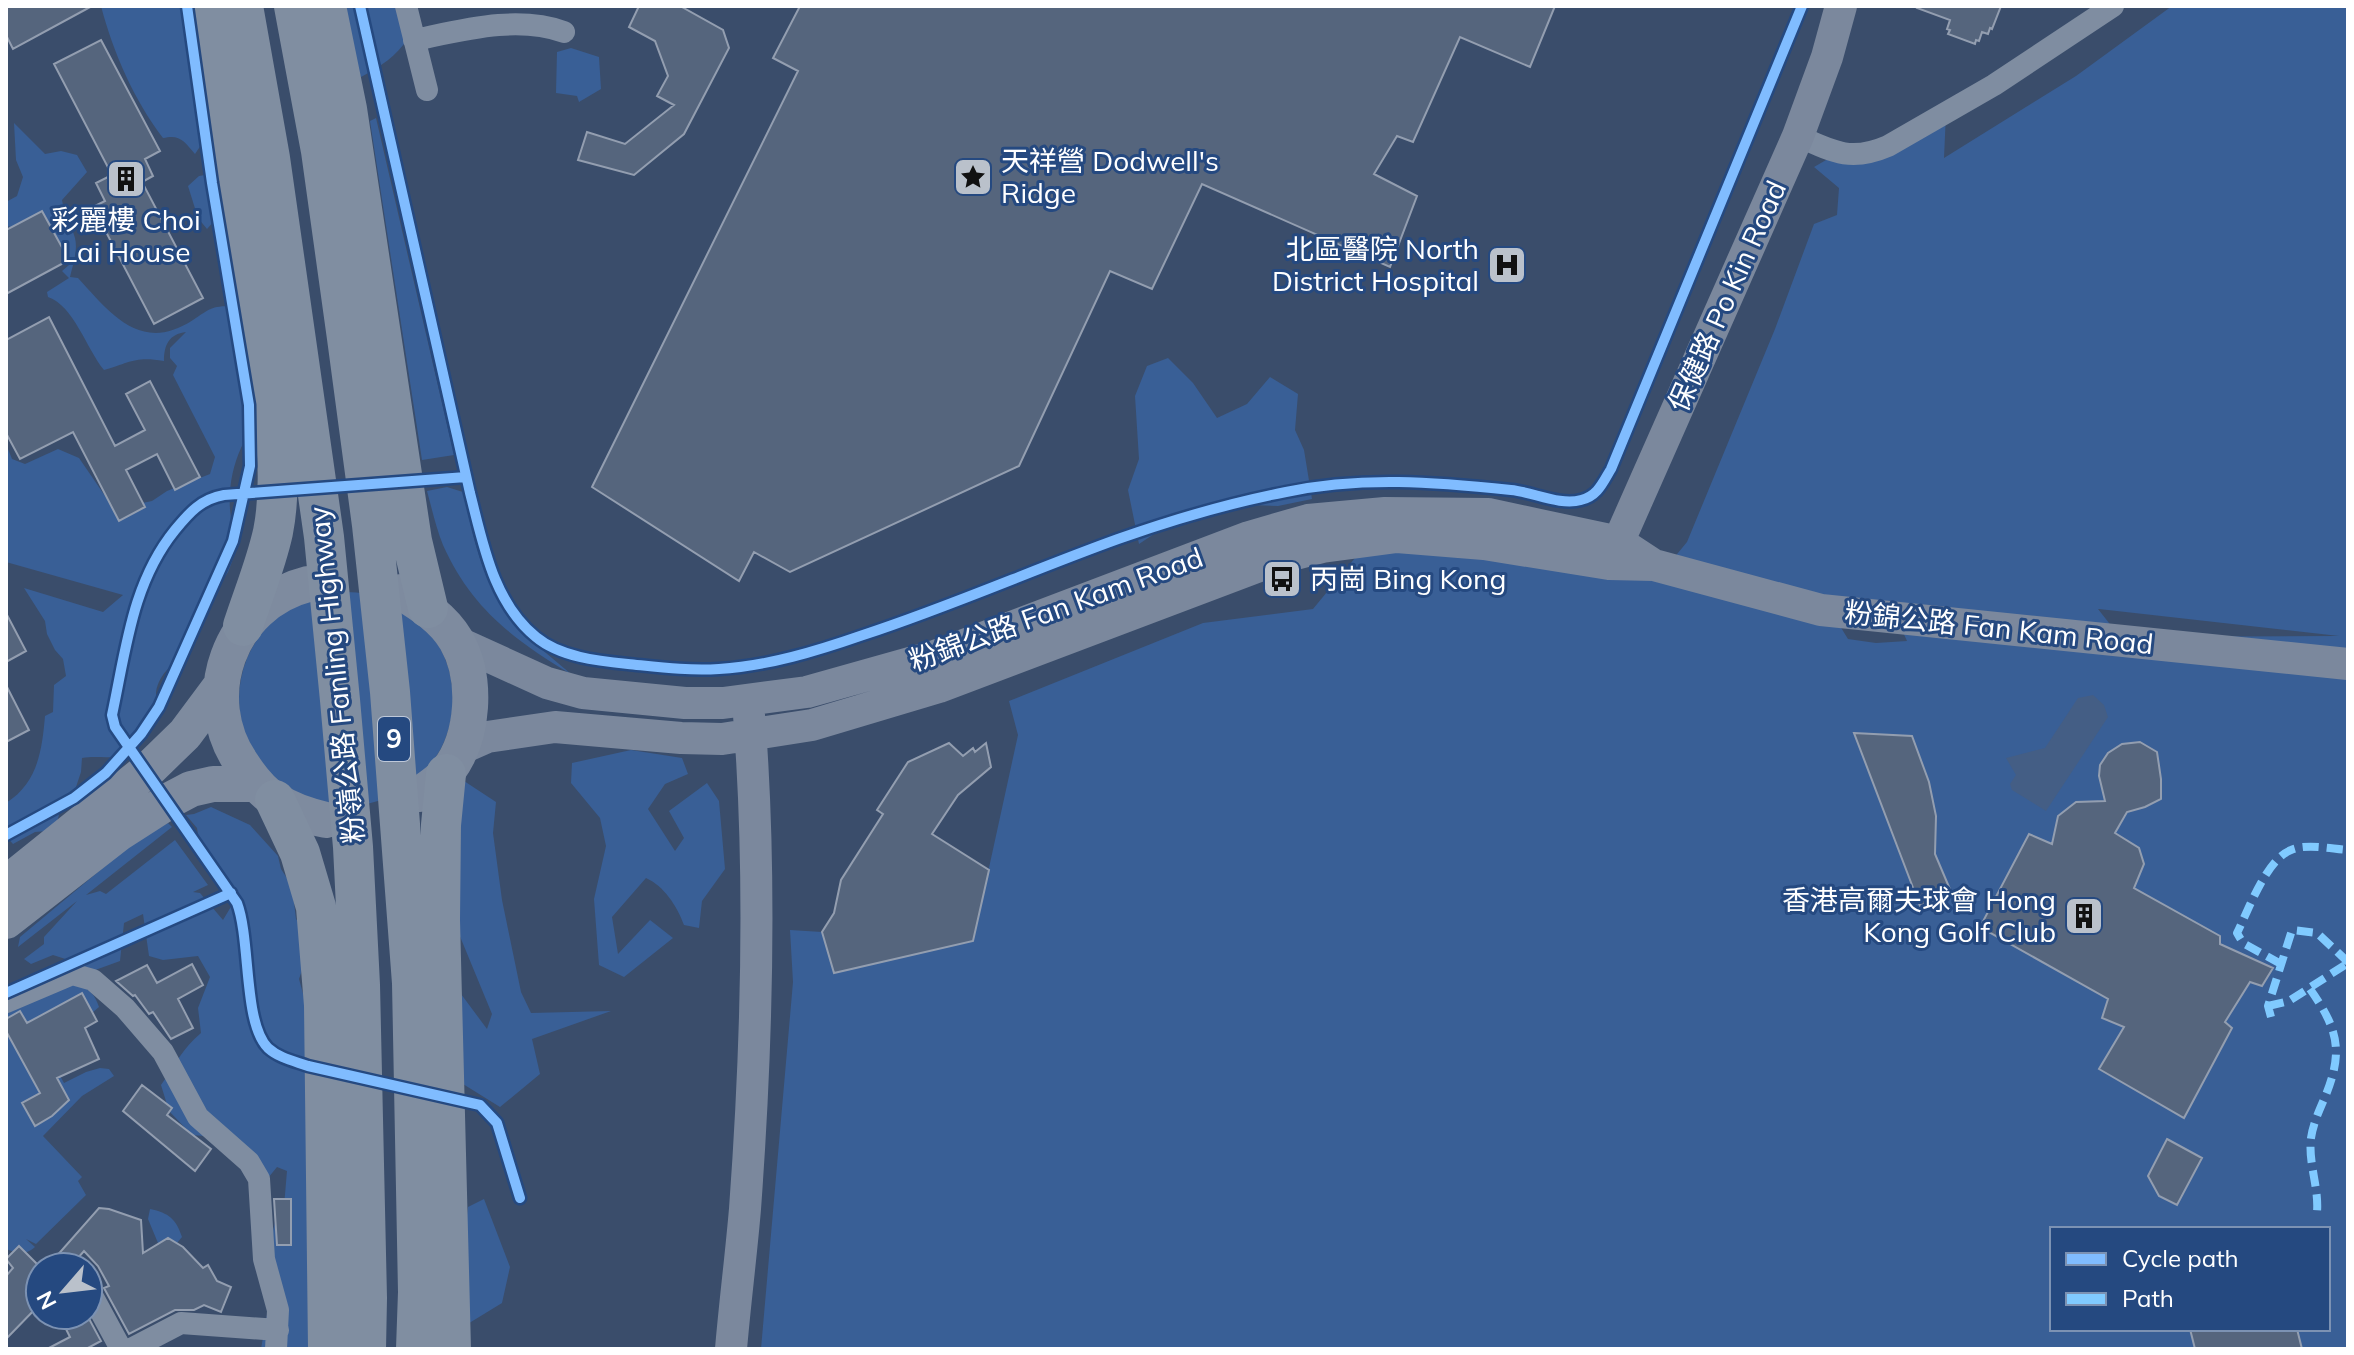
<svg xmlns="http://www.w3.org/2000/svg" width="2354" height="1355" viewBox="0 0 2354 1355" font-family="Mulish,'Noto Sans SC',sans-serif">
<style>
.green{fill:#395f96;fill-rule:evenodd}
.water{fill:#445e85}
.building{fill:#55657d;stroke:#939eb0;stroke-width:2}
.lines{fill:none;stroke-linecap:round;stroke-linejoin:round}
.street{stroke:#7f8da1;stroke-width:22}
.secondary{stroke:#7b889d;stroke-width:32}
.primary{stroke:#7e8b9f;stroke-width:36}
.highway{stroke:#808ea1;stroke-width:40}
.quiet{stroke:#80caff;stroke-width:8;stroke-dasharray:16 8;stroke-linecap:butt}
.cycleway-casing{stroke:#254980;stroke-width:15}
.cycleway{stroke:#80bcff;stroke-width:10}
.labels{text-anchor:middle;stroke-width:6;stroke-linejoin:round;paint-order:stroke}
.shield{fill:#254980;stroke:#bec8d9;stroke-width:2}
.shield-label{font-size:26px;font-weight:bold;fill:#fff}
.poi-label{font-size:28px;fill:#fff;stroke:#254980;text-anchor:start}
.street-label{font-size:28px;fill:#fff;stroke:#254980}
</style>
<rect width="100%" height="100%" fill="#3a4d6b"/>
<path class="green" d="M101,6H197L214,144L201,145L195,154C184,141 180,134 163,138C134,100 113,52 101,6Z
M340,6H399L408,38C396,57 381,66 361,77L352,55Z
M2172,6H2348V1349H761L793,982L790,930L822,932L834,973L973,941L1018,735L1009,701L1203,623L1313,609L1364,547L1659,576L1687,542L1775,329L1814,224L1837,215L1839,188L1814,167L1840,152L1875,148L1946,113L1944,158L2076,76ZM1827,605L1897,619L1907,641L1876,643L1848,639ZM2098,609H2099L2339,636L2120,637ZM2052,1229H2328V1329H2052Z
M571,48L599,57L601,89L579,102L577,96L556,93L557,52Z
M376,118L454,455L422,460L370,121Z
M14,123L45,154L61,151L77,155L87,172L62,200C64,214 71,224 75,238C78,251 73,264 70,277L78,278C111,314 141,354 193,320C210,309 210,306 233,306L242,321C237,347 256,389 254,420C254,430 245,439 241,448C227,479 226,514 238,546L228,572L193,625V643L188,656C173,660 156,678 156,695C156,699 159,703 161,707C151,725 137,755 114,757C102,758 94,756 82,758L81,772L74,793L64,797L57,822L47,831L35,832L13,844L6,836V803C38,783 42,750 45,716L53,712L54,685L66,676L63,659L55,650L47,634L45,621L24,588L103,612L123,595L6,562V444L12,459L25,464L58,449L79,458L114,509L152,501L167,491L210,474L215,457L173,375L177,366L170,358V348L186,332C169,334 164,345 164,361C134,356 130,363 104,370C86,348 74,306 48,297L47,292L69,278L62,271L69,265V260L42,211L11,227L6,226V202L17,196L23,177L16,160Z
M205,175L214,193L213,210L215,220L207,229L198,218L188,186L199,176Z
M1168,358L1193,383L1217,418L1247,404L1270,377L1298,394L1295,430L1304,450L1312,499L1278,506L1251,505L1157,532L1139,544L1128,490L1139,459L1135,396L1147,366Z
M447,487L463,492C473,534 481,579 508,614C525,637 550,656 571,674C514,640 471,608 443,545C436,528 432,509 427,491Z
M239 699a107 107 0 1 1 214 0a107 107 0 1 1-214 0Z
M631,750L682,758L688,774L665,784L648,809L675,851L684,838L669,811L707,783L719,801L725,869L702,901L699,928L684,925C677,906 664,886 646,878L612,917L618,954L650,920L673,938L624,977L599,965L594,899L606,846L600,818L571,783L572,763Z
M461,779L496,802L493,833L502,900L521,992L531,1013L611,1011L532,1039L540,1074L500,1107L463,1084L461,994L487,1029L492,1014L459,934Z
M211,807L250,825L278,856L281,869L292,886L296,919L304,930L308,953L299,979L307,1008L320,1349H261L273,1280L269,1245L275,1223L283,1218L287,1171L277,1167L268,1178L204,1136L192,1135L169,1111L161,1085C175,1065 182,1049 201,1033L198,1008L210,977L198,956L163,960L149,956L143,914L124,923L120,961L87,973L80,972L81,964L53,955L31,964L24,959L44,944V937L77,901L18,947L20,937L134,842L168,823L172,827L86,895L100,891L106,894L175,840L208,885L193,892L200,893L223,920L232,905L213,872L202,859L197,828L186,815L194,814Z
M55,981C76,984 92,984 99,1007L92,1013L30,1021L64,1083L86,1072L100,1068L109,1069L114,1076L82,1096L43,1136L82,1177L78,1181L86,1195L36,1244L26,1239L35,1247C25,1256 17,1253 6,1249V1012Z
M484,1199L510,1267L502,1303L466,1325L463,1250L468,1207Z
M150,1209C169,1213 176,1219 182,1237L177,1243H158L148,1219Z"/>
<path class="water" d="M2093,695L2104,705L2108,717L2046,811L2012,790L2010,784L2016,775L2006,758L2045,748L2078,698Z"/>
<path class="building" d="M6,6H92L13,49L6,35Z
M639,6H680L723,30L729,48L684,134L634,175L578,160L587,132L625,144L674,105L657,96L668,76L655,41L629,27Z
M800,6H1555L1530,67L1460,37L1413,142L1397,136L1374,174L1417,196L1390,267L1202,184L1152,289L1110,271L1019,466L790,572L754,552L739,581L592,487L798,71L773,58Z
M1918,6H2001L1992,29L1990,28L1988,34L1982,32L1979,41L1976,40L1975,44L1948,34L1950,30L1947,29L1950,20L1917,8Z
M101,40L160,151L145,159L153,176L142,182L203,298L154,324L93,207L105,201L96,183L112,175L54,64Z
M42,211L69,260L6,294V230Z
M49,317L115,446L145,430L126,394L150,381L200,477L175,490L157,454L126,470L145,507L119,521L73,432L20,459L6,433V340Z
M6,613L26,651L6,662Z
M6,685L29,730L6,742Z
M1854,733L1912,736L1929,782L1936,816L1935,854L1952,894L1920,906Z
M2140,742L2157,752L2161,779V799L2145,807L2127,812L2115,833L2139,848L2144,864L2134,888L2220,936V944L2273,968L2262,986L2250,982L2225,1022L2232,1028L2184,1118L2099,1069L2124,1027L2102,1018L2108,999L1980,927L2029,834L2052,844L2058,816L2076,802L2105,801L2099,776L2100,765L2108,753L2122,744Z
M949,743L963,756L973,748L975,752L986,743L991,767L958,795L932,834L989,870L973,941L834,973L822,932L834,913L841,880L883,814L877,810L908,762Z
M192,964L203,985L178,999L193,1028L171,1039L153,1012L149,1014L135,995L133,996L116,981L147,965L157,983Z
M82,993L97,1021L85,1028L99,1059L57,1078L69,1100L52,1116L35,1126L22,1103L40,1093L6,1031V1019L20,1011L27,1023Z
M142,1085L172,1108L167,1115L211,1149L195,1171L123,1111Z
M2167,1139L2202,1158L2177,1205L2159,1196L2148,1176Z
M274,1199H291V1245H277Z
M99,1208L109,1209L141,1220L143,1253L168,1238L183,1247L203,1268L208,1265L217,1281L231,1287L221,1312L204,1305L194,1310H175L129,1334L104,1288L109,1286L98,1266L84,1251L70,1267H47Z
M19,1246L40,1267V1304L6,1339V1276L13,1268L6,1259Z
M59,1315H87L101,1341L86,1349H47L70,1337Z
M2190,1329H2297L2302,1349H2195Z"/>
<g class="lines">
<path class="street" d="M406,6L427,90
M414,40C463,30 517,15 564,32
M1798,136C1833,152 1851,162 1888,146L1994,85L2113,6
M6,1002L72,974L93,980L125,1008L163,1052L198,1117L249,1162L259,1179L264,1259L278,1310L276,1349
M88,1288L121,1349
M131,1349L181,1323L278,1330"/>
<path class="secondary" d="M1610,561L1798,136L1827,57L1841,6
M457,642L547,683L583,693L685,703H723L807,692L935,656L1249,537L1308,520L1385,513L1488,514L1619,542L1654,565
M462,748L487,737L555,727L681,738L722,739L812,725L939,687L1280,558L1322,547L1397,537L1484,544L1609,564L1654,565L1821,610L2348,664
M731,1349C735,1302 741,1256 745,1209C757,1045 762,879 749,715"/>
<path class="primary" d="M308,584C229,604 196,698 242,764C251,778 261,791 275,800C290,810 308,816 326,820
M401,592C422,605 443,618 456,640C478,678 474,737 448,771C441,780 430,787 420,794
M6,884L149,769L185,734L220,687
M6,921L119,833L172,799L191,789L213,784H255"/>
<path class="highway" d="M208,6L274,409C277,450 281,491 273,532C266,564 253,595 243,626
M243,6L270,158L324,537L340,700L353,847L360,985L367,1298L366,1349
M294,6L321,151L347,338L372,525L390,692L412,983L418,1292L416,1349
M326,6L347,109L412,541L428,608
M446,774L441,825L440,920L451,1349
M275,800L300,853L316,907L324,1005L328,1349"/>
<path class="quiet" d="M2281,964L2243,943L2237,933C2249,909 2266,860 2291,850C2307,843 2331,849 2348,850
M2310,989C2338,1029 2344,1051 2325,1097C2319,1111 2313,1124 2311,1138C2308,1163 2319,1187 2317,1212
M2268,1006L2289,1001L2348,963
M2271,1017L2268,1006L2292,930L2317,933L2348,962"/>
<defs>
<path id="cycleway" d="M360,6L470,493C483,543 493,602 536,637C560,657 598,661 628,664C658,667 688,671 719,669C768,666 817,651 863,635C949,607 1032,570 1118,539C1172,520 1229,503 1286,492C1361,476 1436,482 1511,490C1533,492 1560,506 1581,500C1598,496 1603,482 1611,469L1802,6
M466,477L224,495C201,499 189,513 175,530C132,583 126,650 112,715L115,727L237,903C251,940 243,1023 268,1048C279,1058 294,1061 308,1066L480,1105L497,1123L520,1198
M6,835L74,798L106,773L141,734L159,707L233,541L250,466L249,405L212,183L187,6
M6,993L231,893"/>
</defs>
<use href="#cycleway" class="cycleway-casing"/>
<use href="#cycleway" class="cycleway"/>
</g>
<defs>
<symbol id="sight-square" viewBox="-11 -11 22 22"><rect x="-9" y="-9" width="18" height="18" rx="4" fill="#bac1cb" stroke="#254980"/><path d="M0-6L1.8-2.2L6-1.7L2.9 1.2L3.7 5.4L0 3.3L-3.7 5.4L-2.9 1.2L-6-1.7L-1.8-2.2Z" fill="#111"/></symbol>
<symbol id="building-square" viewBox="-11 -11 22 22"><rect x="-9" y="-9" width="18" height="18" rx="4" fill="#bac1cb" stroke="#254980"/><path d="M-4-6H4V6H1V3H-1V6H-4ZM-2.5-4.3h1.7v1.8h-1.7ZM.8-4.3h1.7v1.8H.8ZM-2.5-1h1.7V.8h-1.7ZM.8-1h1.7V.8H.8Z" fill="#111"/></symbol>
<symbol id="hospital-square" viewBox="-11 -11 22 22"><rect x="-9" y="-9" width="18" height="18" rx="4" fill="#bac1cb" stroke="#254980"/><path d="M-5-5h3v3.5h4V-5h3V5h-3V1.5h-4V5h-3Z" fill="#111"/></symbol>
<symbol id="bus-square" viewBox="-11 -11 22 22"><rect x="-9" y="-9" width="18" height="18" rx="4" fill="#bac1cb" stroke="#254980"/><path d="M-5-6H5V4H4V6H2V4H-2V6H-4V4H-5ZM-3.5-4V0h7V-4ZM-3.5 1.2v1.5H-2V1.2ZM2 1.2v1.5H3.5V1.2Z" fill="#111"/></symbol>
</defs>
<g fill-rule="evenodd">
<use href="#sight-square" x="951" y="155" width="44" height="44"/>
<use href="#building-square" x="104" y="157" width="44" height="44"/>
<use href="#hospital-square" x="1485" y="243" width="44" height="44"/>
<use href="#bus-square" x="1260" y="557" width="44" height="44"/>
<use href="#building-square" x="2062" y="894" width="44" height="44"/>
</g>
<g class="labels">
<rect class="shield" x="378" y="717" width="32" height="44" rx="6"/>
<g class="shield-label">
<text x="394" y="748">9</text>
</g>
<g class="poi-label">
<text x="1001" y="171">天祥營 Dodwell's<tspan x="1001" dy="32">Ridge</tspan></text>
<text x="126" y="230" text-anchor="middle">彩麗樓 Choi<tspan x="126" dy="32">Lai House</tspan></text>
<text x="1479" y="259" text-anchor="end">北區醫院 North<tspan x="1479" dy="32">District Hospital</tspan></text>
<text x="1310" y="589">丙崗 Bing Kong</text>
<text x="2056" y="910" text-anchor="end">香港高爾夫球會 Hong<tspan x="2056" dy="32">Kong Golf Club</tspan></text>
</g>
<g class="street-label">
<text transform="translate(1727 296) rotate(-66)" y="10">保健路 Po Kin Road</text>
<text transform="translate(1056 609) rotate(-20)" y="10">粉錦公路 Fan Kam Road</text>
<text transform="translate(1999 628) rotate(6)" y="10">粉錦公路 Fan Kam Road</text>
<text transform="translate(336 675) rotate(-96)" y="10">粉嶺公路 Fanling Highway</text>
</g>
</g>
<rect width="2354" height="1355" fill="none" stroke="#ffffff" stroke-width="16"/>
<rect x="2050" y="1227" width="280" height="104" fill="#254980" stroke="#7c92b3" stroke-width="2"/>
<rect x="2066" y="1253" width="40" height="12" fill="#80bcff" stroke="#7c92b3" stroke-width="2"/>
<text x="2122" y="1267" font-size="24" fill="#ffffff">Cycle path</text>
<rect x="2066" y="1293" width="40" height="12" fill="#80caff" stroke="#7c92b3" stroke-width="2"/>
<text x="2122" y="1307" font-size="24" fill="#ffffff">Path</text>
<g transform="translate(64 1291) rotate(242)"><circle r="38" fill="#254980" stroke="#7c92b3" stroke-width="2"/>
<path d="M0-6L14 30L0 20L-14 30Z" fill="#bac1cb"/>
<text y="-12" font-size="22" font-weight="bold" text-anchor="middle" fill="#ffffff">N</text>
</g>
</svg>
